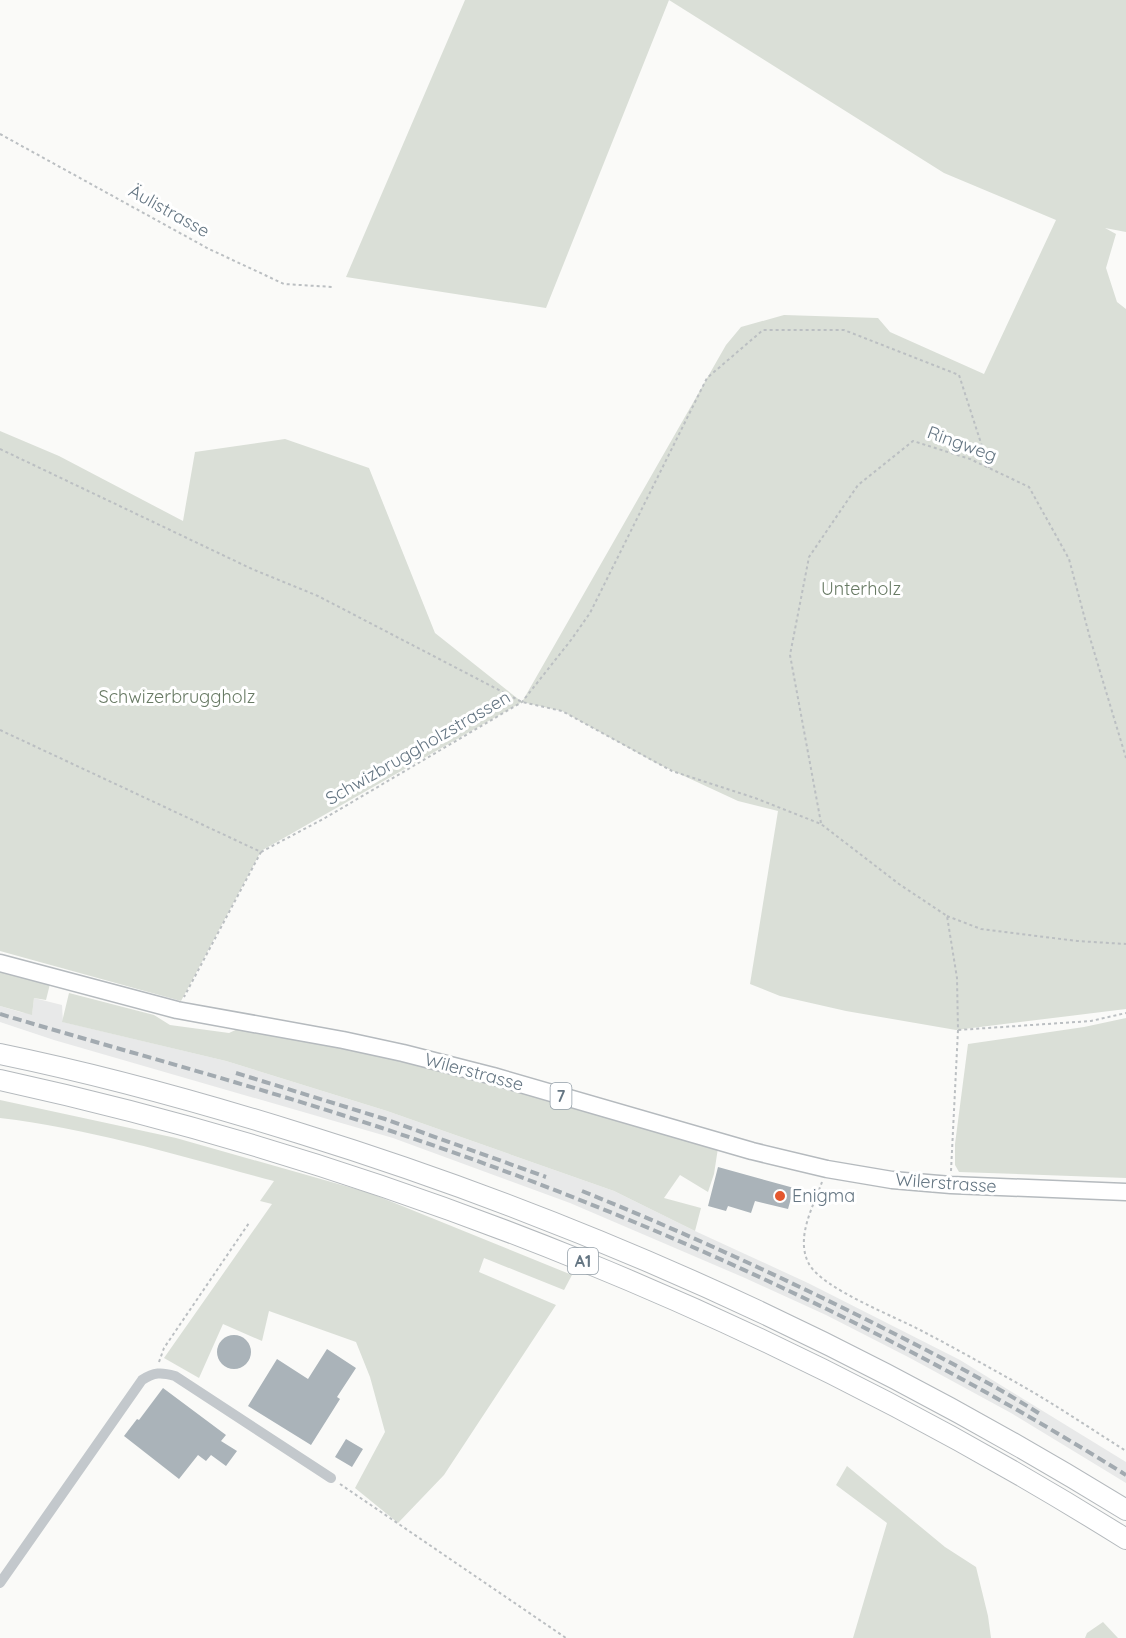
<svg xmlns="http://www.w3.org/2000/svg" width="1126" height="1638" viewBox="0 0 1126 1638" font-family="Quicksand,sans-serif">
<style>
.built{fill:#e8e9e9}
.green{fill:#dadfd7}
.building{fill:#aab3b9}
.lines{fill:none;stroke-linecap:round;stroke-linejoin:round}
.primary-casing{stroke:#b5babe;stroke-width:19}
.highway-casing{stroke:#b4b9bd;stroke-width:22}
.path{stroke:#bbbfc2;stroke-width:2;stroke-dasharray:3 3;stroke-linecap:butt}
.street{stroke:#c3c8cc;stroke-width:10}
.primary{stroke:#fff;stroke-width:16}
.highway{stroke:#fff;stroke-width:20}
.rail{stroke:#a2aab0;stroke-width:4;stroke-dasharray:9 4.5;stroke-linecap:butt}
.poi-dot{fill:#e4572e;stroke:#fff;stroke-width:2}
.labels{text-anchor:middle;stroke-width:6;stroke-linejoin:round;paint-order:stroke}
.shield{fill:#fff;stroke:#939fa8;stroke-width:1.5}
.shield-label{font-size:16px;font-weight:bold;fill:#657683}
.street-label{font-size:18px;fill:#657683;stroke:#fff}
.park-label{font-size:18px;fill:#687a64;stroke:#fff}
.poi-label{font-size:18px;fill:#657683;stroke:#fff;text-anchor:start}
</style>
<rect width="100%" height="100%" fill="#fafaf8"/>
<path class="built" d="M34,998L62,1005L63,1022L226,1061L387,1111L614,1191L695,1231L808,1283L960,1360L1126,1462V1483L1011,1413L910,1358L826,1315L745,1278L570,1203L393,1138L54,1040L0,1022V1006L20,1012L32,1014Z"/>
<path class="green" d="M465,0H1126V232L1105,228L1116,234L1106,268L1117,302L1126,309V1009L956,1030L846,1011L780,996L750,984L778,811L738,801L656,763L562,711L522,702L261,851L181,1001L0,951V431L59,456L183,521L195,452L285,439L369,468L435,633L522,702L726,345L741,327L784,315L878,318L890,332L984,374L1056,220L944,173L669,0L546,308L346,277Z
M0,971L50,984L46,1000L34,998L32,1015L0,1006Z
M69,993L154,1015L170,1025L229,1033L242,1027L407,1062L647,1126L718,1148L714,1174L708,1192L680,1175L664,1198L701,1208L695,1231L614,1191L387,1111L226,1061L62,1022Z
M1126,1018V1178L959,1172L955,1165V1144L968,1044L1084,1027Z
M0,1100L176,1138L370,1193L572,1275L564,1290L484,1258L479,1272L556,1305L444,1475L398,1523L355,1488L385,1432L370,1377L356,1342L269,1311L262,1341L223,1324L199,1378L164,1358L272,1204L260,1201L274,1181C183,1157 93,1129 0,1118Z
M847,1466L945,1547L976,1567L988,1616L991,1638H853L887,1523L836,1485Z
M1103,1622L1118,1638H1085L1087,1633Z"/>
<path class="building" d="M718,1167L794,1188L788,1209L755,1201L751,1213L728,1206L726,1211L708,1206Z
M217 1352a17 17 0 1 1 34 0a17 17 0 1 1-34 0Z
M327,1349L356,1368L337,1397L340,1399L311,1445L248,1406L277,1359L308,1379Z
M163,1388L226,1435L221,1441L237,1451L226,1466L211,1455L206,1461L198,1455L179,1479L124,1436L137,1419L139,1420Z
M346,1439L363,1449L352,1467L335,1457Z"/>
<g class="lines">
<defs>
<path id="primary" d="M0,963L177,1010L343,1040L403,1053L493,1076L752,1151L827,1169L892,1180L951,1185L1126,1192"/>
<path id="highway" d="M0,1054C102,1075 203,1103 302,1134C592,1224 868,1351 1126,1510
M0,1080C398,1167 781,1323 1126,1539"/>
</defs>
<use href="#primary" class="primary-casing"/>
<use href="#highway" class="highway-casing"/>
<path class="path" d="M0,134L209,249L284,284L333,287
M0,449L252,569L318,596L522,702L562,711L672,771L755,798L821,824L899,884L947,916L957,978L958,1030L1091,1021L1126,1013
M0,730L261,852L184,997
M821,823L790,655L809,557L858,485L913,441L970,459L1029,487L1069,559L1090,638L1126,758
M261,852L325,818L522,702L571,640L590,613L707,378L763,330H844L959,375L989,468
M947,916L981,929L1077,941L1126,944
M951,1171L958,1030
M822,1182C813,1207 795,1238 809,1264C823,1289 894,1316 922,1331C951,1346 981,1363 1010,1379C1050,1401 1088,1427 1126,1451
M159,1362L164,1348L249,1223
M340,1484L566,1638"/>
<path class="street" d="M0,1583L142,1380C154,1372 161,1372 175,1376L331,1478"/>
<use href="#primary" class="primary"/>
<use href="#highway" class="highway"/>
<path class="rail" d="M0,1014C127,1052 256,1086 382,1128C642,1214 894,1330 1126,1475
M236,1073L385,1119L546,1177
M582,1191C688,1234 791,1281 893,1333C942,1358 993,1384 1040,1414"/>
</g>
<circle class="poi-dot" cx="780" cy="1196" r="6"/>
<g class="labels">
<g class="shield">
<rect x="550.5" y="1083" width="21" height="26" rx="4.5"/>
<rect x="568" y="1248" width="30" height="26" rx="4.5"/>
</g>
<g class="shield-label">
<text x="561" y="1102">7</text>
<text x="583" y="1267">A1</text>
</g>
<g class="street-label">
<text transform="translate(169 211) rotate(29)" y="6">Äulistrasse</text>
<text transform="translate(962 444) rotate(20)" y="6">Ringweg</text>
<text transform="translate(418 748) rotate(-30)" y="6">Schwizbruggholzstrassen</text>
<text transform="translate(474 1072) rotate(15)" y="6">Wilerstrasse</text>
<text transform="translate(946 1183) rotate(4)" y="6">Wilerstrasse</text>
</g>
<g class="park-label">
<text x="861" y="595">Unterholz</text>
<text x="177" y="703">Schwizerbruggholz</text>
</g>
<g class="poi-label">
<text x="792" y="1202">Enigma</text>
</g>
</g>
</svg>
